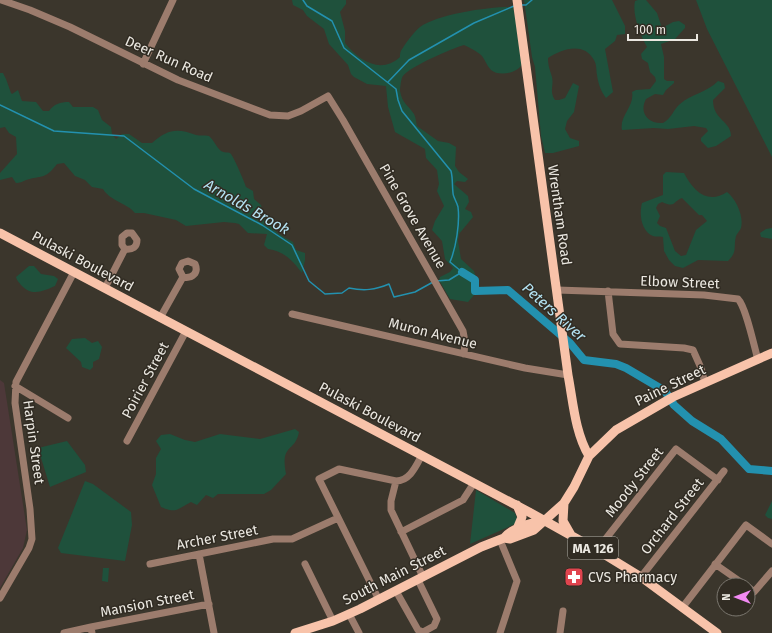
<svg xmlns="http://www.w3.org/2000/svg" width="772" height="633" viewBox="0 0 772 633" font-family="'Fira Sans',sans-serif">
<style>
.education{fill:#4d3839}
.green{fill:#1f513c;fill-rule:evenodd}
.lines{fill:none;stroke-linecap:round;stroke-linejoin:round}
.stream{stroke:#2391af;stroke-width:1.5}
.river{stroke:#2391af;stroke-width:8}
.minor{stroke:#9c7c6d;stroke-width:7}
.major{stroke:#f8c3aa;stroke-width:9}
.labels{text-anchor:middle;stroke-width:3;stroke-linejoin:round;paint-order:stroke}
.shield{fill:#312c23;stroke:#b3b0a8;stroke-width:1}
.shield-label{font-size:13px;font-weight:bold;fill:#ebe8e1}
.street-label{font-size:14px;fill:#ebe8e1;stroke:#312c23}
.poi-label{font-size:14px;fill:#ebe8e1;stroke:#312c23;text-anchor:start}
.water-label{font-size:15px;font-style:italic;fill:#b4e3f3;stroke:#312c23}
</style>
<rect width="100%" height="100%" fill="#3b362c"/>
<path class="education" d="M0,380L4,383L27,530L23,548L0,588Z"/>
<path class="green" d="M292,0H346V4L340,12L345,31V43C358,60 381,75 400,57C400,51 401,51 404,46C408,40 414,32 420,27C437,14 492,6 513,7C515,17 518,25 517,35L519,38L522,64C518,73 499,77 491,70C487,66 485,60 482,56C480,53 467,46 464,45C453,48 409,67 403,76C401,78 400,88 400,91C402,103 408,105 414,114C416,118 416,122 417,126L438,141L449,143L456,147L455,166L459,172L468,179L465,182L457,181L454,184L468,196L469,202L465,209L471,212L473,217L459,234L458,241L461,259L474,271L477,281L476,293L468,302L450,299L439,280L440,277L450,272L453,268L445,259L442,241L432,230L435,221L444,206L437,191L439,184L437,170L426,158L425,149L395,132L388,107L386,86L367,84L354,77L351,74L348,65L329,44L324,29L307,16L303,10L293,5Z
M524,0H612L625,26V34L617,35L615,41L605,49L613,92L606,98C601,92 598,83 597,75C596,70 597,65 594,60C584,41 561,49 548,58C548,66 550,70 552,77C554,86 549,91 555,100H559L565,98L573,83L579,86L574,112L567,121L565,129L570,138L579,141V146L553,153H545L541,136L535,67L532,57Z
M638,0H646L657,13L662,28L673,22L679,21L685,25V28L675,39L661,44L664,57V79L667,81H674V83L666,90L663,95L655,94L646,99C639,112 647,124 663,123C672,118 673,110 680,104C691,94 708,92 718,81L724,83L725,88L713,100C713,120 731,121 731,136L716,146L708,148L701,141V138L708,131L706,128L694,126L668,129L654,128L622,130C619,116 635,106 632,92L636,90L650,89L656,81L655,77L650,72L648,63L642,59L641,54L647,47C640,34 632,15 635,1Z
M696,0H772V157L707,29Z
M0,73H3L6,79L11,93L12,94L18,90L22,101L36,102L43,111H49C54,104 60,102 69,102L73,107H93L98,110L102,120L111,127L112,134L116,139L122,134H129L142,143H152C168,129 177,128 196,135C200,136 204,135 209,136C214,140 216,147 221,151C224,153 228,152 230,153C233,155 245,183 246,187L253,191L254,199L261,205L263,213L270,215L269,222C274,232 283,237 293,242L296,250L305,253V260L302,273C293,261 284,251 268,249L264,245L267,234L248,233L239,224L235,223L224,222L186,226L176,220L144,213H135C127,203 110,201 103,189L92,187L85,180L75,176L64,163L57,164C45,180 42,175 26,180C22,182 20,183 16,183L12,177L0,180V173L17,154L16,137L9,133L5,127L0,128Z
M666,172L684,173C693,191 708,205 727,192C736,199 744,216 741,228C740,231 737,233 736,236C733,248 738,251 728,261L698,260L683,268L675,266L669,260L664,251L663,237C659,236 656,237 653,236C641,231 639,214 642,203L663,195V175ZM682,198L699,215H702L707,221L696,230L686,255L681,256L675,251L666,228L660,226L657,223L660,216L656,208L658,204L662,202C676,208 672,202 682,198Z
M772,228V239L761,237L760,233L766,229Z
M29,266H34L41,274L54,276L58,279L55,286C43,291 32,297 21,285C19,282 17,281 16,277Z
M85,338L92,343L98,341L102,347L99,359L93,362V367L90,370L82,367L81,362L66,348L72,339Z
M295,429L299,432C295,453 280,443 286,474L271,490L264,494H218L213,498L206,495L197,505L191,502C177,509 177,514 161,507L152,485L156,474V458L161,449L156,441L161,435L170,434L185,440L195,442L220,434L260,439Z
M67,441L85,465L86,472L50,487L38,448Z
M85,481L93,484L131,512L132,525L125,561L61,553L58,548Z
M476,490L515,513L517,519L515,524L470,544Z
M772,501V519L768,518L765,515Z
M103,568H109L108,582L102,581Z"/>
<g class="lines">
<path class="stream" d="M303,0L307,6L332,21L344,48L396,89L398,100L402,111L451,171C453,179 452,185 453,193C453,197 457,202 458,207C460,223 456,248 450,262L462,272L449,280L436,281
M522,5H526L532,0
M388,82L409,60L474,23L514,6
M0,105L54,131L124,136L194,189L262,225L292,245L309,281L325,294L342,293L349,288C364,291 375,290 389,284L394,297L415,292L433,282"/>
<path class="river" d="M462,272L475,280V291L508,290L570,343L584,360L616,364L626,368L665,391L674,405L692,421L721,439L749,469L772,471"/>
<path class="minor" d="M1,0L30,10L70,27L178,80L270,115L288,116L301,111L328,96L343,120L463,331L465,342L464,354
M143,64L173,0
M105,288L125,249C133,250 137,247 137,240L132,233H127L122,237V245L125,249
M557,290L704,295L738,299C746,307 754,346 758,360
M608,291L613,334L620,344L684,348L693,350L701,368L705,383
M292,314L525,368L568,375
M160,318L183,277C192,279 199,273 195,264L188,261L182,263L179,269L183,277
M15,386L68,418
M127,441L186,331
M396,481L391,501V510L423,577
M401,532L463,500L474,483
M500,540L517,581L500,633
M597,550L676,449L718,480
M199,554L214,633
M150,564L273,539H292L338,518
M305,564L333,621
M715,564L745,585
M641,577L724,471
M748,587L754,592L772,571
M396,591L418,630L423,632L434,626L437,619L418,580
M0,598L29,548L32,539L30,509L15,403L16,382L74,272
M379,600L319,479L339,469L396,481C410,481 416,466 422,455
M682,608L746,525L772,544
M349,614L359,633
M91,627L209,604
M64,633L91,627L92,633
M560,633L563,611"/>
<path class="major" d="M517,0L568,375C573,401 575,433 589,456
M0,233L529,512L597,550L641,577L717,633
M564,503L563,521L571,535
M517,505L522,517L517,529
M504,538C512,527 531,523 544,521
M295,633L333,621L360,609L481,547L504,538L510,539L534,530L564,503L574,487L589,456L616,430L673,397L772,353"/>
</g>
<defs>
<symbol id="pharmacy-square" viewBox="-11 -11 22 22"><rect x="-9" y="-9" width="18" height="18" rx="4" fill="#e0444e" stroke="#312c23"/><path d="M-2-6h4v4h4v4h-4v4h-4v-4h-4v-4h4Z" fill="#fff"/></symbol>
</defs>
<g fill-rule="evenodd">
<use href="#pharmacy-square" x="563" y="566" width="22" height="22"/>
</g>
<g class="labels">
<rect class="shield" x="568" y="537" width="50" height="22" rx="3"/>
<g class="shield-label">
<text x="593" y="553">MA 126</text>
</g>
<g class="street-label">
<text transform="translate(169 59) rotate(24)" y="5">Deer Run Road</text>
<text transform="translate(560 215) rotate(82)" y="5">Wrentham Road</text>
<text transform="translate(413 216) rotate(60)" y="5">Pine Grove Avenue</text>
<text transform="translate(83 261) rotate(28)" y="5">Pulaski Boulevard</text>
<text transform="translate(680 282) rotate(2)" y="5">Elbow Street</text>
<text transform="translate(433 333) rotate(14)" y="5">Muron Avenue</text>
<text transform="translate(145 380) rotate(-62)" y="5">Poirier Street</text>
<text transform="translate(670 385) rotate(-26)" y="5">Paine Street</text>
<text transform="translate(370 412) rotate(28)" y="5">Pulaski Boulevard</text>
<text transform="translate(34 442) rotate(82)" y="5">Harpin Street</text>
<text transform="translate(634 482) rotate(-52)" y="5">Moody Street</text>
<text transform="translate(672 516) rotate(-52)" y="5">Orchard Street</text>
<text transform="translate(217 537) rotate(-11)" y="5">Archer Street</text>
<text transform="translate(394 575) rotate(-27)" y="5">South Main Street</text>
<text transform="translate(147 603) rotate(-11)" y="5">Mansion Street</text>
</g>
<g class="poi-label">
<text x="588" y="582">CVS Pharmacy</text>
</g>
<g class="water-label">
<text transform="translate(247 207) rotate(30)" y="5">Arnolds Brook</text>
<text transform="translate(554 312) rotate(42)" y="5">Peters River</text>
</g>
</g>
<g transform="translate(736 597) rotate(270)"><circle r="19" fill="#312c23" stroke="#7b776f"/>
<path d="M0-3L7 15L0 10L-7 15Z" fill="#f28af3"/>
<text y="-6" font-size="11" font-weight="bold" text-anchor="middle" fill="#ebe8e1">N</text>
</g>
<path d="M628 34v6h69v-6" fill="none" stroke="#ebe8e1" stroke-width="2"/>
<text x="634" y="34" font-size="12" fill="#ebe8e1" stroke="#312c23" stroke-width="3" paint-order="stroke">100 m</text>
</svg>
